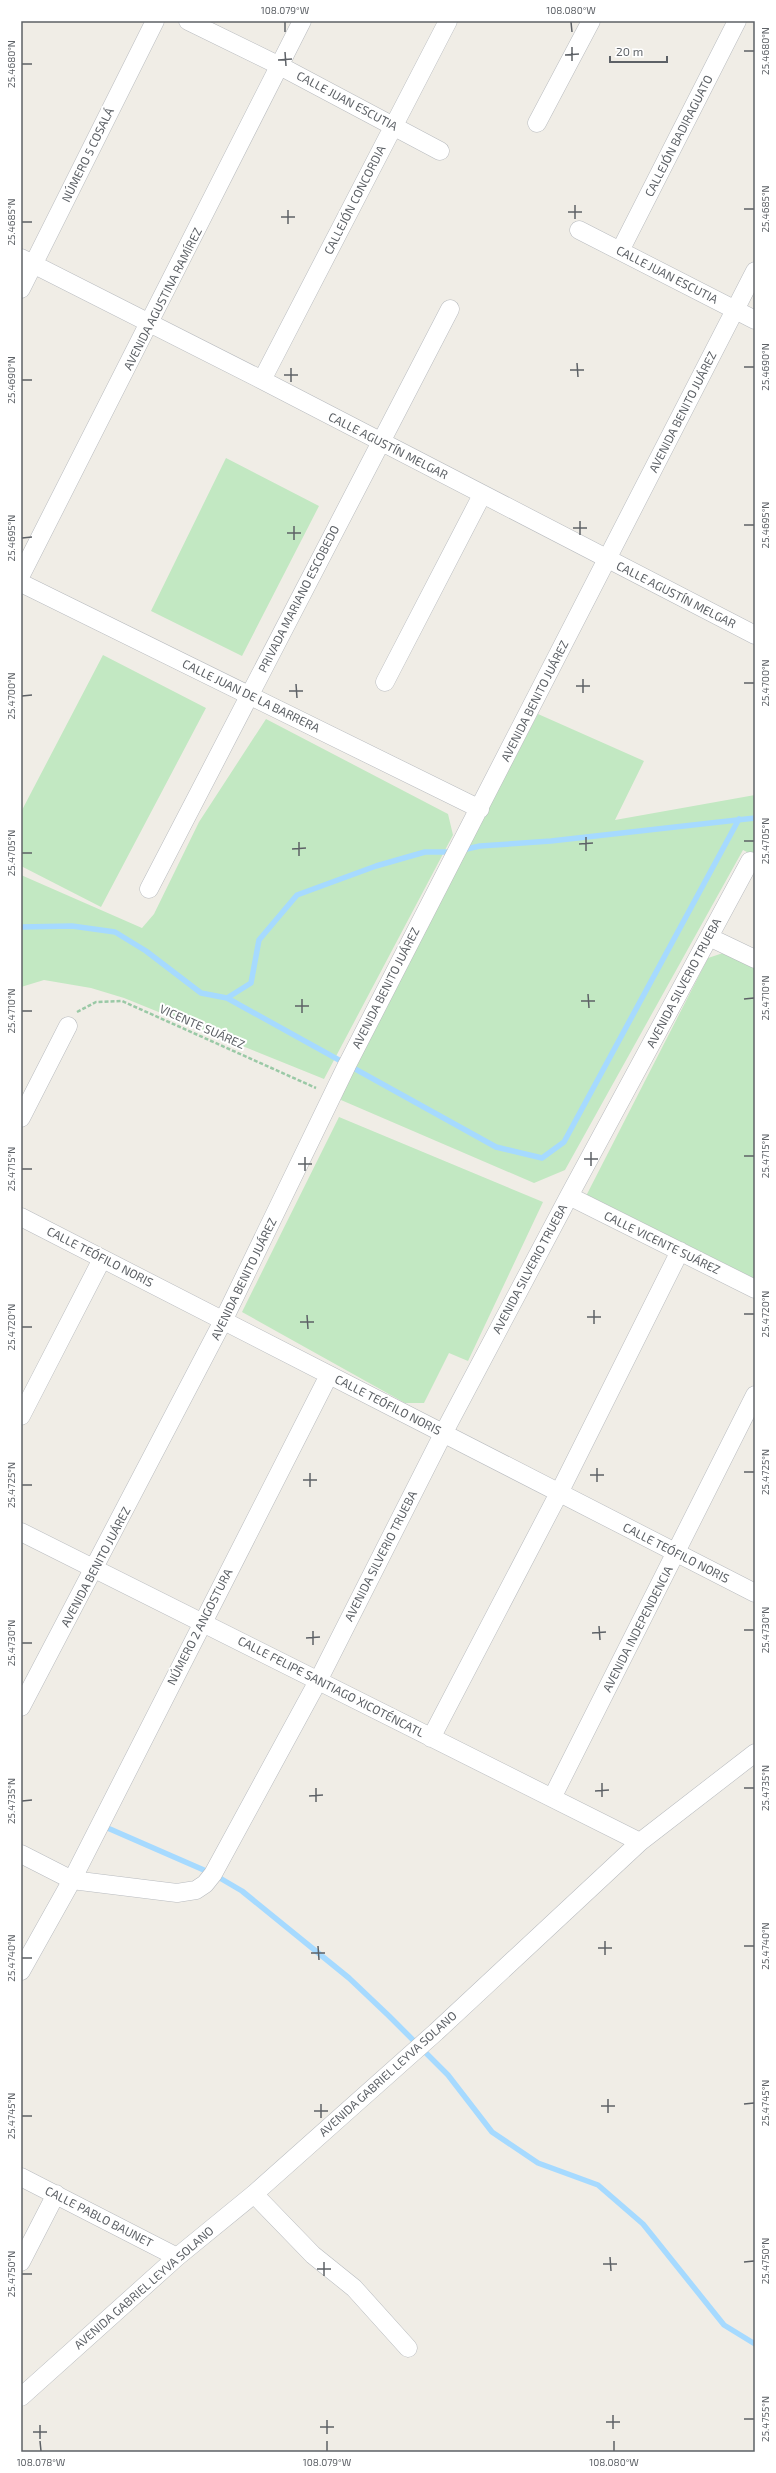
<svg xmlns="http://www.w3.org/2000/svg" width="776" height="2473" viewBox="0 0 776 2473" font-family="'Exo 2',sans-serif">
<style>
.green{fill:#c2e8c2}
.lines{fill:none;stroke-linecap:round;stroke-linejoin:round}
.stream{stroke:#a6daff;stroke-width:5.5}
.minor-casing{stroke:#b8bbbf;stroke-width:19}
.path{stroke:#9ac9a6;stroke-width:2.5;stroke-dasharray:4 2;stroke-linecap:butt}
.minor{stroke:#fff;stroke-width:18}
.ticks{fill:none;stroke:#5d6166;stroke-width:1.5}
.labels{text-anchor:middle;stroke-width:4;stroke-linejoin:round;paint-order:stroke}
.street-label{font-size:12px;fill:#5d6166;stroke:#fff}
.neatline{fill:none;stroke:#5d6166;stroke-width:1.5}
.ticks-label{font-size:10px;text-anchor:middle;fill:#5d6166}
</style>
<rect width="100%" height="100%" fill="#f0ede6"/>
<path class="green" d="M226,458L319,506L242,656L151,611Z
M103,655L206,708L101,907L21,866V812Z
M538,714L644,761L615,820L755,795V856L743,850L565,1170L534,1183L341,1100L343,1085Z
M266,719L448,814L453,835L324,1079L124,998L91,988L44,980L21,987V875L142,928L154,914L199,822Z
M726,952L755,966V1280L586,1196L708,958Z
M339,1117L543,1202L468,1361L449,1353L424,1403H405L242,1312Z"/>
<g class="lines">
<path class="stream" d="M462,850L480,846L551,841L755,818
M21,927L72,926L115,932L146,951L201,993L227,998L251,983L259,940L297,895L376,866L425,852H454
M227,998L496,1147L542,1158L564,1142L739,819
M103,1826L213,1874L242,1891L349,1978L389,2016L448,2075L492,2132L538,2163L598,2185L643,2224L724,2325L755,2344"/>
<defs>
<path id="minor" d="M188,21L280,66L440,151
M537,123L591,21
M579,230L755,320
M620,251L737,21
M21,258L262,380L755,635
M21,289L155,21
M262,380L448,21
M21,575L302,21
M21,583L480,809
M385,682L482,495
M149,889L450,309
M709,937L755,959
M21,1118L68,1026
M569,1196L755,1289
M21,1217L755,1593
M21,1416L102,1259
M21,1532L640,1842
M21,1707L223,1321L347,1065L755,271
M431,1738L559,1493L680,1251
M552,1798L755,1395
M21,1854L72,1880L177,1893L196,1890L205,1884L213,1874L318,1681L443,1434L569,1196L750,861
M21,1971L72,1880L329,1375
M21,2177L177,2257
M254,2194L313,2255L354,2288L408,2348
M21,2262L56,2194
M21,2397L177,2257L254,2194L436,2032L640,1842L755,1753"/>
</defs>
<use href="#minor" class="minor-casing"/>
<path class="path" d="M77,1012L96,1002L122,1001L316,1088"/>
<use href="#minor" class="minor"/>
</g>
<path class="ticks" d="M285,22V32M571,22L572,32M572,47V61M744,51H754M285,52L286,66M565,55L579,54M278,60L292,59M22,64H32M575,205V219M744,209H754M288,210V224M568,212H582M281,217H295M22,222H32M577,363L578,377M744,367H754M291,368V382M570,370H584M284,375H298M22,380H32M580,521V535M744,525H754M294,526V540M573,528H587M287,533H301M22,538L32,537M583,679V693M744,683H754M296,684L297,698M576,686H590M289,691H303M22,696L32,695M586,837V851M744,841H754M299,842V856M579,844L593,843M292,849L306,848M22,853H32M588,994L589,1008M302,999V1013M744,999L754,998M581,1001H595M295,1006H309M22,1011H32M591,1152V1166M744,1156H754M305,1157V1171M584,1159H598M298,1164H312M22,1169H32M594,1310V1324M744,1314H754M307,1315L308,1329M587,1317H601M300,1322H314M22,1327H32M597,1468V1482M744,1472H754M310,1473V1487M590,1475H604M303,1480H317M22,1485H32M599,1626L600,1640M744,1630H754M313,1631V1645M592,1633L606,1632M306,1638L320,1637M22,1643H32M602,1783V1797M316,1788V1802M744,1788H754M595,1791L609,1790M309,1796L323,1795M22,1801L32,1800M605,1941V1955M318,1946L319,1960M744,1946H754M598,1948H612M311,1953H325M22,1958H32M608,2099V2113M321,2104V2118M744,2104L754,2103M601,2106H615M314,2111H328M22,2116H32M610,2257L611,2271M324,2262V2276M744,2262L754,2261M603,2264H617M317,2269H331M22,2274H32M613,2415V2429M744,2419H754M327,2420V2434M606,2422H620M40,2425V2439M320,2427H334M33,2432H47M40,2441L41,2451M327,2441V2451M614,2441V2451"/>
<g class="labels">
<g class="street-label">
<text transform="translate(347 101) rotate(28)" y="4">CALLE JUAN ESCUTIA</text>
<text transform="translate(679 136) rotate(-63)" y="4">CALLEJÓN BADIRAGUATO</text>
<text transform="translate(88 155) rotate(-64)" y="4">NÚMERO 5 COSALÁ</text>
<text transform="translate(355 200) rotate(-63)" y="4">CALLEJÓN CONCORDIA</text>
<text transform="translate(667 275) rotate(27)" y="4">CALLE JUAN ESCUTIA</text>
<text transform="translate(163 299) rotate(-63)" y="4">AVENIDA AGUSTINA RAMÍREZ</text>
<text transform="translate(683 412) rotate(-63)" y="4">AVENIDA BENITO JUÁREZ</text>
<text transform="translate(388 446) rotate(27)" y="4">CALLE AGUSTÍN MELGAR</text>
<text transform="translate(676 595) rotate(27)" y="4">CALLE AGUSTÍN MELGAR</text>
<text transform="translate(299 599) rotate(-63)" y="4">PRIVADA MARIANO ESCOBEDO</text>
<text transform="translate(251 696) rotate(26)" y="4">CALLE JUAN DE LA BARRERA</text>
<text transform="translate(535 701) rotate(-63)" y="4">AVENIDA BENITO JUÁREZ</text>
<text transform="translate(684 983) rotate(-62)" y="4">AVENIDA SILVERIO TRUEBA</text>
<text transform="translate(386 988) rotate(-63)" y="4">AVENIDA BENITO JUÁREZ</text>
<text transform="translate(202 1027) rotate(24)" y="4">VICENTE SUÁREZ</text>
<text transform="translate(662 1243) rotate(26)" y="4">CALLE VICENTE SUÁREZ</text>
<text transform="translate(100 1257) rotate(27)" y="4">CALLE TEÓFILO NORIS</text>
<text transform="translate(530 1269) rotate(-62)" y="4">AVENIDA SILVERIO TRUEBA</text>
<text transform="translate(244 1279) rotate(-64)" y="4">AVENIDA BENITO JUÁREZ</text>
<text transform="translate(388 1405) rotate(27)" y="4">CALLE TEÓFILO NORIS</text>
<text transform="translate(676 1553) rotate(27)" y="4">CALLE TEÓFILO NORIS</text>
<text transform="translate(381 1556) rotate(-63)" y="4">AVENIDA SILVERIO TRUEBA</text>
<text transform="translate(96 1567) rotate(-62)" y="4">AVENIDA BENITO JUÁREZ</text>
<text transform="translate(200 1627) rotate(-63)" y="4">NÚMERO 2 ANGOSTURA</text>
<text transform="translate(638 1629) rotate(-63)" y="4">AVENIDA INDEPENDENCIA</text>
<text transform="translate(331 1687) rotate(27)" y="4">CALLE FELIPE SANTIAGO XICOTÉNCATL</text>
<text transform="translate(388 2074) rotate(-42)" y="4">AVENIDA GABRIEL LEYVA SOLANO</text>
<text transform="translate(99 2217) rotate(27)" y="4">CALLE PABLO BAUNET</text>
<text transform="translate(144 2288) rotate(-41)" y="4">AVENIDA GABRIEL LEYVA SOLANO</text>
</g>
</g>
<rect width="776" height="2473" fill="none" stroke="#ffffff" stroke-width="44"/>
<path d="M610 56v6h57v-6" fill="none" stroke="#5d6166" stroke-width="2"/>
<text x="616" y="56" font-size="12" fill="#5d6166" stroke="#ffffff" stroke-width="3" paint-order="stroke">20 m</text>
<rect x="22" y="22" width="732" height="2429" class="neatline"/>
<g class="ticks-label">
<text x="285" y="14">108.079°W</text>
<text x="571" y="14">108.080°W</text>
<text transform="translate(765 51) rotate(-90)" y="4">25.4680°N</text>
<text transform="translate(11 64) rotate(-90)" y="4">25.4680°N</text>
<text transform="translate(765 209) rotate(-90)" y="4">25.4685°N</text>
<text transform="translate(11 222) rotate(-90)" y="4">25.4685°N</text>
<text transform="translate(765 367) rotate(-90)" y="4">25.4690°N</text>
<text transform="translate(11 380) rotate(-90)" y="4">25.4690°N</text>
<text transform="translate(765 525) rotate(-90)" y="4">25.4695°N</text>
<text transform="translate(11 538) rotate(-90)" y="4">25.4695°N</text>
<text transform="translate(765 683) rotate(-90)" y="4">25.4700°N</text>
<text transform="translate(11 696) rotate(-90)" y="4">25.4700°N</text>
<text transform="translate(765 841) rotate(-90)" y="4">25.4705°N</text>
<text transform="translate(11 853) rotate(-90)" y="4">25.4705°N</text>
<text transform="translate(765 998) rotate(-90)" y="4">25.4710°N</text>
<text transform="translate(11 1011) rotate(-90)" y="4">25.4710°N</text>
<text transform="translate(765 1156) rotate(-90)" y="4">25.4715°N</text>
<text transform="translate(11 1169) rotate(-90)" y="4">25.4715°N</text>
<text transform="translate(765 1314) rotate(-90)" y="4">25.4720°N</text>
<text transform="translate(11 1327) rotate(-90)" y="4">25.4720°N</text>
<text transform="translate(765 1472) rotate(-90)" y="4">25.4725°N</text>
<text transform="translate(11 1485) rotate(-90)" y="4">25.4725°N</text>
<text transform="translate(765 1630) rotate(-90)" y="4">25.4730°N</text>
<text transform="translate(11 1643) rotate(-90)" y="4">25.4730°N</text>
<text transform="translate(765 1788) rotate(-90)" y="4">25.4735°N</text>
<text transform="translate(11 1801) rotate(-90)" y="4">25.4735°N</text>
<text transform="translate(765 1946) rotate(-90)" y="4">25.4740°N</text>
<text transform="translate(11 1958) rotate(-90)" y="4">25.4740°N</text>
<text transform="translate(765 2103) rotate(-90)" y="4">25.4745°N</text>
<text transform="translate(11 2116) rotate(-90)" y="4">25.4745°N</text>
<text transform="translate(765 2261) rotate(-90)" y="4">25.4750°N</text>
<text transform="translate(11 2274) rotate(-90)" y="4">25.4750°N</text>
<text transform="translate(765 2419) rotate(-90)" y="4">25.4755°N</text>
<text x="41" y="2466">108.078°W</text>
<text x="327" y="2466">108.079°W</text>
<text x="614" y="2466">108.080°W</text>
</g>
</svg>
